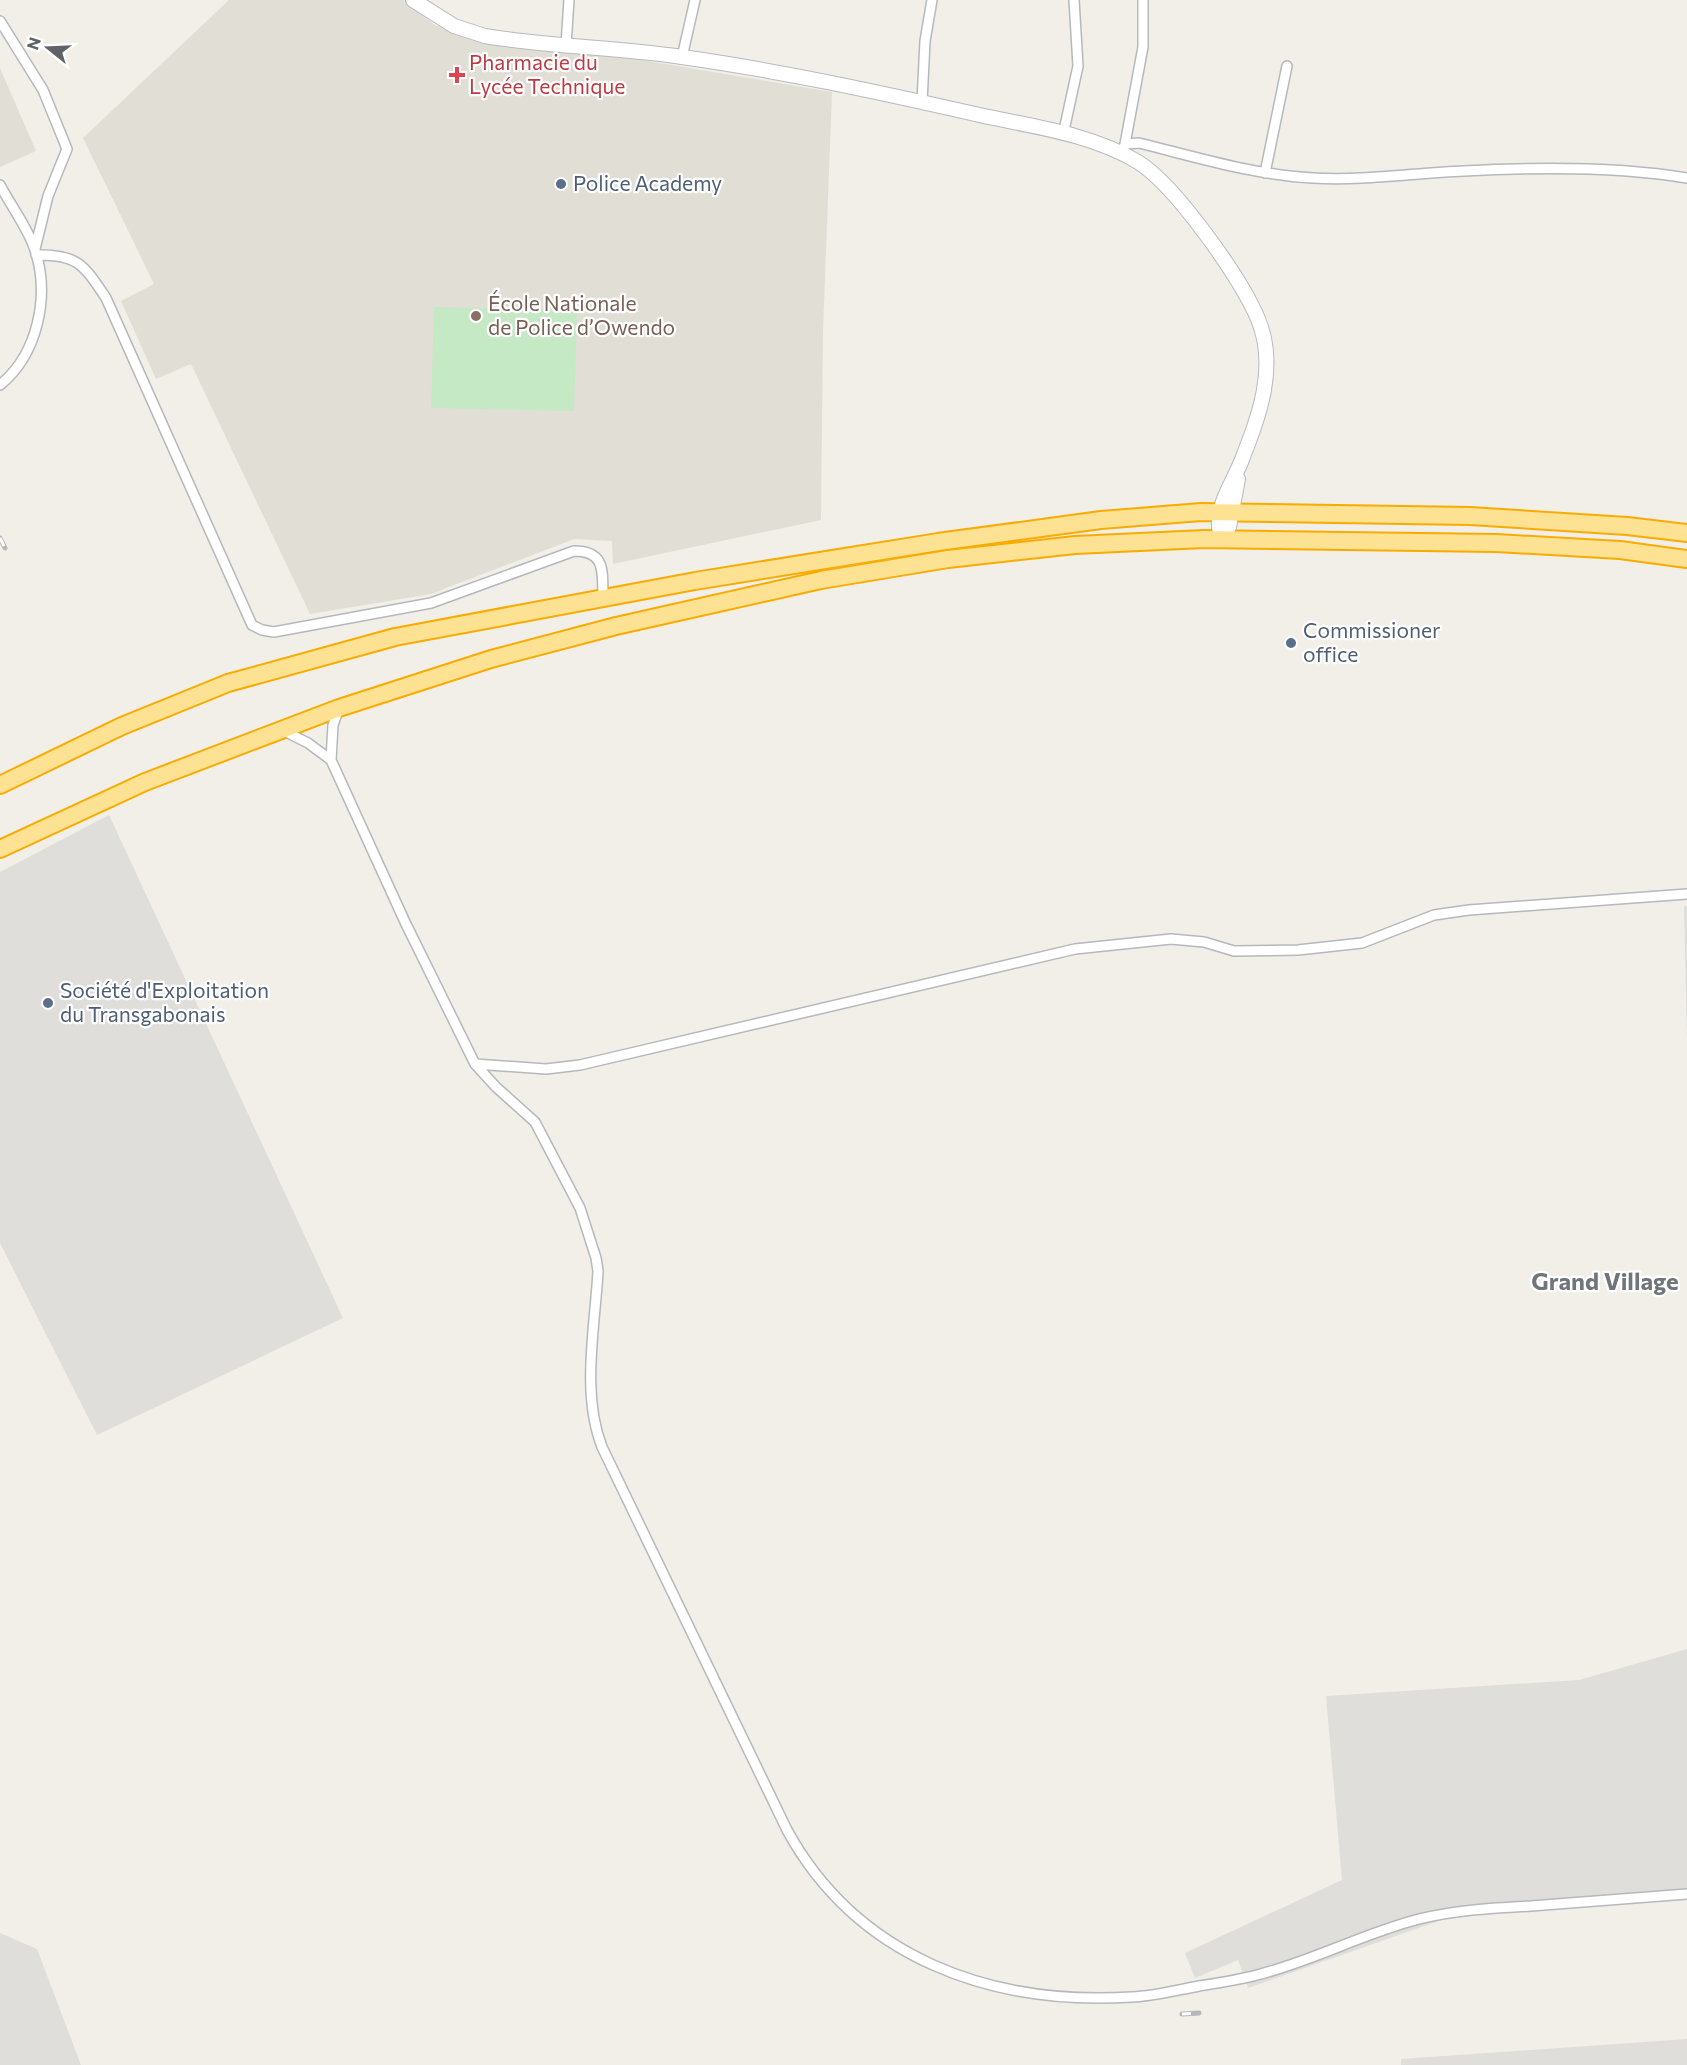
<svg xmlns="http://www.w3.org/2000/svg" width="1687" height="2065" viewBox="0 0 1687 2065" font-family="Commissioner,sans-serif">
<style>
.industrial{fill:#e0deda}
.education{fill:#e1ded6}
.green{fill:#c5e8c5}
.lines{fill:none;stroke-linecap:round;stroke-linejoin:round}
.street-casing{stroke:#b5b8bc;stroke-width:12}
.secondary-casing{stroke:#b6babf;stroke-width:16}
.highway-casing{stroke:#f9ab00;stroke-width:20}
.street{stroke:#fff;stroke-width:9}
.secondary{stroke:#fff;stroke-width:14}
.highway{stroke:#fde293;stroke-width:16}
.rail-casing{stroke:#b6b7b8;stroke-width:5}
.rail{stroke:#fff;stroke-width:3;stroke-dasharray:9;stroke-linecap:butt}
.health-dot{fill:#e0444e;stroke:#fff;stroke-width:2}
.service-dot{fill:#5c6f8a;stroke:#fff;stroke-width:2}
.education-dot{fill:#8d6e63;stroke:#fff;stroke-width:2}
.labels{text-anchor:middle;stroke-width:4.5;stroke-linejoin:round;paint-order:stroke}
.health-label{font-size:21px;fill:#be3a42;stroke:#fff;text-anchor:start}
.service-label{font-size:21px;fill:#4e5e75;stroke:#fff;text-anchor:start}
.education-label{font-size:21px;fill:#785e54;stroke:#fff;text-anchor:start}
.quarter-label{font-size:24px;font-weight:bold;fill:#70757a;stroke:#fff}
</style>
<rect width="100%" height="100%" fill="#f1efe8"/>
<path class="industrial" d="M109,815L343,1318L97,1435L0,1243V872Z
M1687,905V1040L1684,907Z
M1687,1649V1892L1447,1918L1248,1988L1238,1960L1195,1978L1185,1953L1342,1880L1326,1696L1579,1680Z
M0,1933L37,1949L81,2065H0Z
M1687,2039V2065H1401V2059Z"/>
<path class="education" d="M229,0H403L435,25L482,43L636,59L832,92L823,331L821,520L613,564L612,541L574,539L431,594L310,614L191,364L156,379L121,301L154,284L83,138Z
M0,68L36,151L0,167Z"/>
<path class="green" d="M434,307L577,310L574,411L431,408Z"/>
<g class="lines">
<defs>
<path id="street" d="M0,21L43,90L67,149L48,196L35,249
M566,45L569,0
M682,57L695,0
M922,102L925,41L932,0
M1063,135L1078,66L1074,0
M1125,144L1143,47V0
M1122,154L1125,144L1139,143C1196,157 1254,175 1313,178C1363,181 1414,173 1464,171C1537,167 1615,166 1687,178
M1265,173L1287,66
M0,185C11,206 28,228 35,250C50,296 38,354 0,385
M36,255C78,254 84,265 106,298L252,625L262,630L274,632L431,603L574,551C607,551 602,573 603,598
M339,708L333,725L331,760L405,922L475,1064L496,1087L535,1122L580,1208L596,1258L598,1271C595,1328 581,1393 602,1447L787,1830C857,1958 991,2006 1132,1997C1154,1996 1177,1990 1199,1986C1218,1983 1238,1980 1257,1975C1313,1961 1364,1933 1419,1919C1456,1910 1493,1908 1531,1906C1583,1902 1635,1898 1687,1894
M282,730L308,743L331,760
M475,1064L546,1069L580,1065L1075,949L1171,939L1204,942L1234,951L1298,950L1362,943L1434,915L1469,910L1687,894"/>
<path id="secondary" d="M413,0L454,26L485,36C550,47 617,47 682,57C781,71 878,92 975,114C1028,126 1090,133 1138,162C1175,185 1241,278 1258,319C1278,367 1259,416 1241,462C1231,487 1211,512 1222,539
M1222,539L1229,527L1238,479"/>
<path id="highway" d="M0,785L122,726L228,683L395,637L695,581L938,542L1101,520L1201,512L1470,516L1627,526L1687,533
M0,849L145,782L339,708L491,659L616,626L821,580L948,559L1075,545L1204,539L1496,543L1620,550L1687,559"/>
</defs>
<use href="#street" class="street-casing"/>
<use href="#secondary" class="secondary-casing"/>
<use href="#highway" class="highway-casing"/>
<use href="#street" class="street"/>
<use href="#secondary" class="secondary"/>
<use href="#highway" class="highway"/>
<defs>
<path id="rail" d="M0,538L5,548
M1182,2014L1199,2013"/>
</defs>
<use href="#rail" class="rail-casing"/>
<use href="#rail" class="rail"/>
</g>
<path class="health-dot" d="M454 66h6v6h6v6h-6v6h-6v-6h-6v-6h6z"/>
<g class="service-dot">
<circle cx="561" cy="184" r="6"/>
<circle cx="1291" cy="643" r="6"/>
<circle cx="48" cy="1003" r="6"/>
</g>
<circle class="education-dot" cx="476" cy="316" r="6"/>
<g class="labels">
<g class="health-label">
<text x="469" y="70">Pharmacie du<tspan x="469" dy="24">Lycée Technique</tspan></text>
</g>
<g class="service-label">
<text x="573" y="191">Police Academy</text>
<text x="1303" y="638">Commissioner<tspan x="1303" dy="24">office</tspan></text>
<text x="60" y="998">Société d'Exploitation<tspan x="60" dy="24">du Transgabonais</tspan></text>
</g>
<g class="education-label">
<text x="488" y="311">École Nationale<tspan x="488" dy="24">de Police d’Owendo</tspan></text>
</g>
<g class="quarter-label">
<text x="1605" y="1290">Grand Village</text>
</g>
</g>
<g transform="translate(48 48) rotate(288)" stroke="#ffffff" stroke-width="4.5" paint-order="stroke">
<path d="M0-4.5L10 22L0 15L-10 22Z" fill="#5f6368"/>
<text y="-9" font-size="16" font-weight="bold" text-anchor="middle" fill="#5f6368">N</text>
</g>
</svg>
